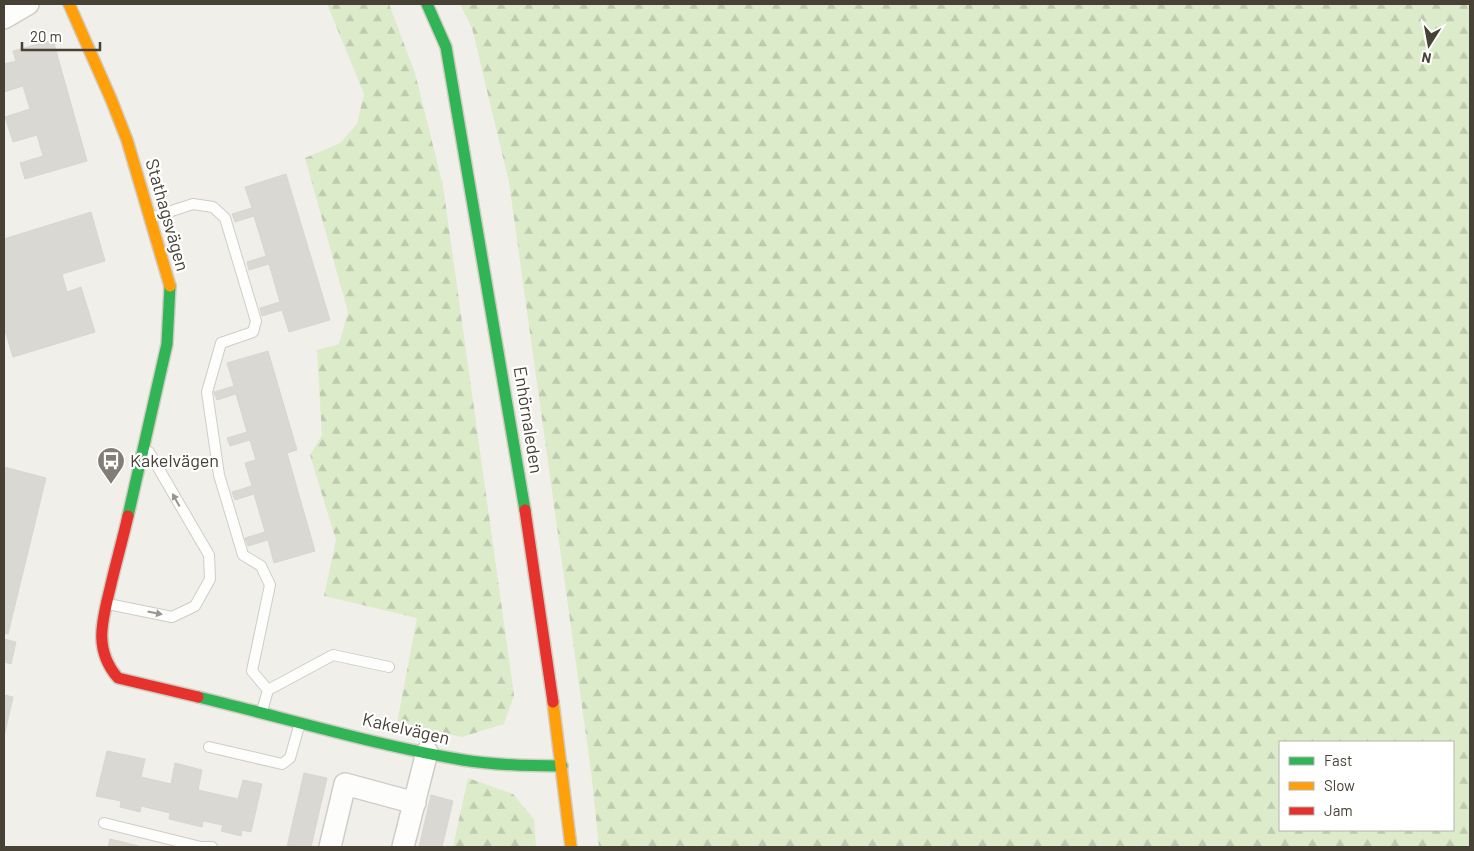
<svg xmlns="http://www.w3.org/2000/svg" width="1474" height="851" viewBox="0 0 1474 851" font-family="Barlow,sans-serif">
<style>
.forest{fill:url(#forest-firs);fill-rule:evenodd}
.building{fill:#dad8d2;stroke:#d8d6d0}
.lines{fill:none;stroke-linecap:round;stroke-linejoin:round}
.lane-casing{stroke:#cecdc7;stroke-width:12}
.street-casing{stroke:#cecdc7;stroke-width:24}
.fast-casing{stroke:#d0ccc1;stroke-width:14}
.slow-casing{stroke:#d0ccc1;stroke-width:14}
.jam-casing{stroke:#d0ccc1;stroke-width:14}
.lane{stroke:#fdfdfc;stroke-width:10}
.street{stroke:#fdfdfc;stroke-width:21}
.fast{stroke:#30b455;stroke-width:11}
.slow{stroke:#ff9f0a;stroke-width:11}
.jam{stroke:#e5322d;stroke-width:11}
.oneway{fill:#99968f}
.labels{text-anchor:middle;stroke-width:4.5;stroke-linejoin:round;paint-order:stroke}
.street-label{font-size:18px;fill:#474136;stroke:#fff}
.poi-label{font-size:18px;fill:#474136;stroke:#fff;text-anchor:start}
</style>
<defs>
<pattern id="forest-firs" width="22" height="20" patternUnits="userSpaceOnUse" patternTransform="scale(1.25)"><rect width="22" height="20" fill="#dcebca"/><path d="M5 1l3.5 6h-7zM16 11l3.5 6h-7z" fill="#becbae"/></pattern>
</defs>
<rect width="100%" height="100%" fill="#f0efea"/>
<path class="forest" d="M327,4H389L415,73L443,186L514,695L504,724L462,737L397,723L417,618L324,596L336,540L310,455L322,435L317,350L339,344L348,312L305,158L340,143L357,124L364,94Z
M460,4H1470V847H599L591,771L509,182L472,28ZM1280,742H1453V830H1280Z
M468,778L513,794L534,819L536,847H453Z"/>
<path class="building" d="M53,40L87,161L25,179L20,163L43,156L37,135L13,142L5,117L30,109L23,86L4,92V64L16,61L13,51Z
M286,174L330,320L289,332L282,310L262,316L260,308L280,302L269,264L249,270L247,262L266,256L254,216L235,222L232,214L252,208L245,187Z
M91,212L105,261L62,274L67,292L81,287L95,332L13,357L4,327V239Z
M268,351L297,450L287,453L315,551L274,563L268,540L248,546L245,538L265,532L254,494L235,500L232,492L252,486L245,463L256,460L250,440L230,446L227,438L247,432L236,394L217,400L214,392L234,386L227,363Z
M4,467L46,478L8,634L4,633Z
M4,639L16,642L11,664L4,662Z
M4,695L13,697L4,737Z
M107,751L145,759L141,777L171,784L175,763L202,770L198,790L238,799L243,780L262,784L251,832L242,830L241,836L221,831L223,825L203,821L202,827L169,819L170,813L141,806L140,812L120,807L121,801L96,796Z
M304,773L327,778L311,847H287Z
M431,795L453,801L442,847H419Z
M110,839L139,846L138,847H108Z"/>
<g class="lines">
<defs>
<path id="lane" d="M150,218L193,204L213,207L225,218L256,321L253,332L221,343L207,392L219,475L243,555L261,566L270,585L252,671L268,690L262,711
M108,604L172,617L195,606L210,579L209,555L149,452
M268,690L333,655L389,667
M209,747L282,764L290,758L300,723
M104,823L201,847H212"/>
<path id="street" d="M4,18L28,4
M330,847L345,784L415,803
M403,847L427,752"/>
<path id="fast" d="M427,4L446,47L525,510
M128,516L167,344L170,286
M198,697C286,718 374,745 463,760C495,765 529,766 562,766"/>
<path id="slow" d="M69,4L111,99L127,140L170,286
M553,702L571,847"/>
<path id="jam" d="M525,510L553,702
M128,516C123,538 117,559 112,580C104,616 91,647 118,678L198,697"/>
</defs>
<use href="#lane" class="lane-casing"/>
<use href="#street" class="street-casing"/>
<use href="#fast" class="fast-casing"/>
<use href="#slow" class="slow-casing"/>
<use href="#jam" class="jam-casing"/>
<use href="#lane" class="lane"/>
<use href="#street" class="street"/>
<use href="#fast" class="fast"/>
<use href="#slow" class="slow"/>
<use href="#jam" class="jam"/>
</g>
<defs><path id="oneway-solid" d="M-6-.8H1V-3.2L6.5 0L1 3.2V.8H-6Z" transform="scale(1.25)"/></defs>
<g class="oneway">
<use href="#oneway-solid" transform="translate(176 500) rotate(-119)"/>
<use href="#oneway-solid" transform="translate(155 613) rotate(11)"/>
</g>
<defs>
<symbol id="bus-pin" viewBox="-11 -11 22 30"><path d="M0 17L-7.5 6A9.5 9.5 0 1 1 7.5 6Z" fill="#827e75" stroke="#fff"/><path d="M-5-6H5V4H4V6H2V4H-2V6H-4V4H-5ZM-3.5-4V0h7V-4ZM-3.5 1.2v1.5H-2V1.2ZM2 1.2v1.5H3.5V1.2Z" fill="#fff"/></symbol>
</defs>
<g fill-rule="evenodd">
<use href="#bus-pin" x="95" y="445" width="32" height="43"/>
</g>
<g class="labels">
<g class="street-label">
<text transform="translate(167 215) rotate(74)" y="6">Stathagsvägen</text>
<text transform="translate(528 420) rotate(81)" y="6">Enhörnaleden</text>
<text transform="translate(406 729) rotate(13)" y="6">Kakelvägen</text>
</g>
<g class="poi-label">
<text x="130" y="467">Kakelvägen</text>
</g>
</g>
<rect width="1474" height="851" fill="none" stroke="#474136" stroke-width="10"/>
<rect x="1279" y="741" width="175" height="90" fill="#ffffff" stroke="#b5b3af"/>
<rect x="1289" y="757" width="25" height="8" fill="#30b455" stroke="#b5b3af"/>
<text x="1324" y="766" font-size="15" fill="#474136">Fast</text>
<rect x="1289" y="782" width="25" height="8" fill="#ff9f0a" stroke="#b5b3af"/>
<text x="1324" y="791" font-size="15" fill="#474136">Slow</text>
<rect x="1289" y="807" width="25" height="8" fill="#e5322d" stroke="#b5b3af"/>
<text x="1324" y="816" font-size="15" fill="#474136">Jam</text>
<g transform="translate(1429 45) rotate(191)" stroke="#ffffff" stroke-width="4" paint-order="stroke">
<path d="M0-4L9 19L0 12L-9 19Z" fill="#474136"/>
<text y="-8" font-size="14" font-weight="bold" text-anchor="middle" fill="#474136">N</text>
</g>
<path d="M22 42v8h78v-8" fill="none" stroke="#474136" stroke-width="2.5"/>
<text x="30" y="42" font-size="15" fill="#474136" stroke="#ffffff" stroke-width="4" paint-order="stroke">20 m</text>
</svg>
